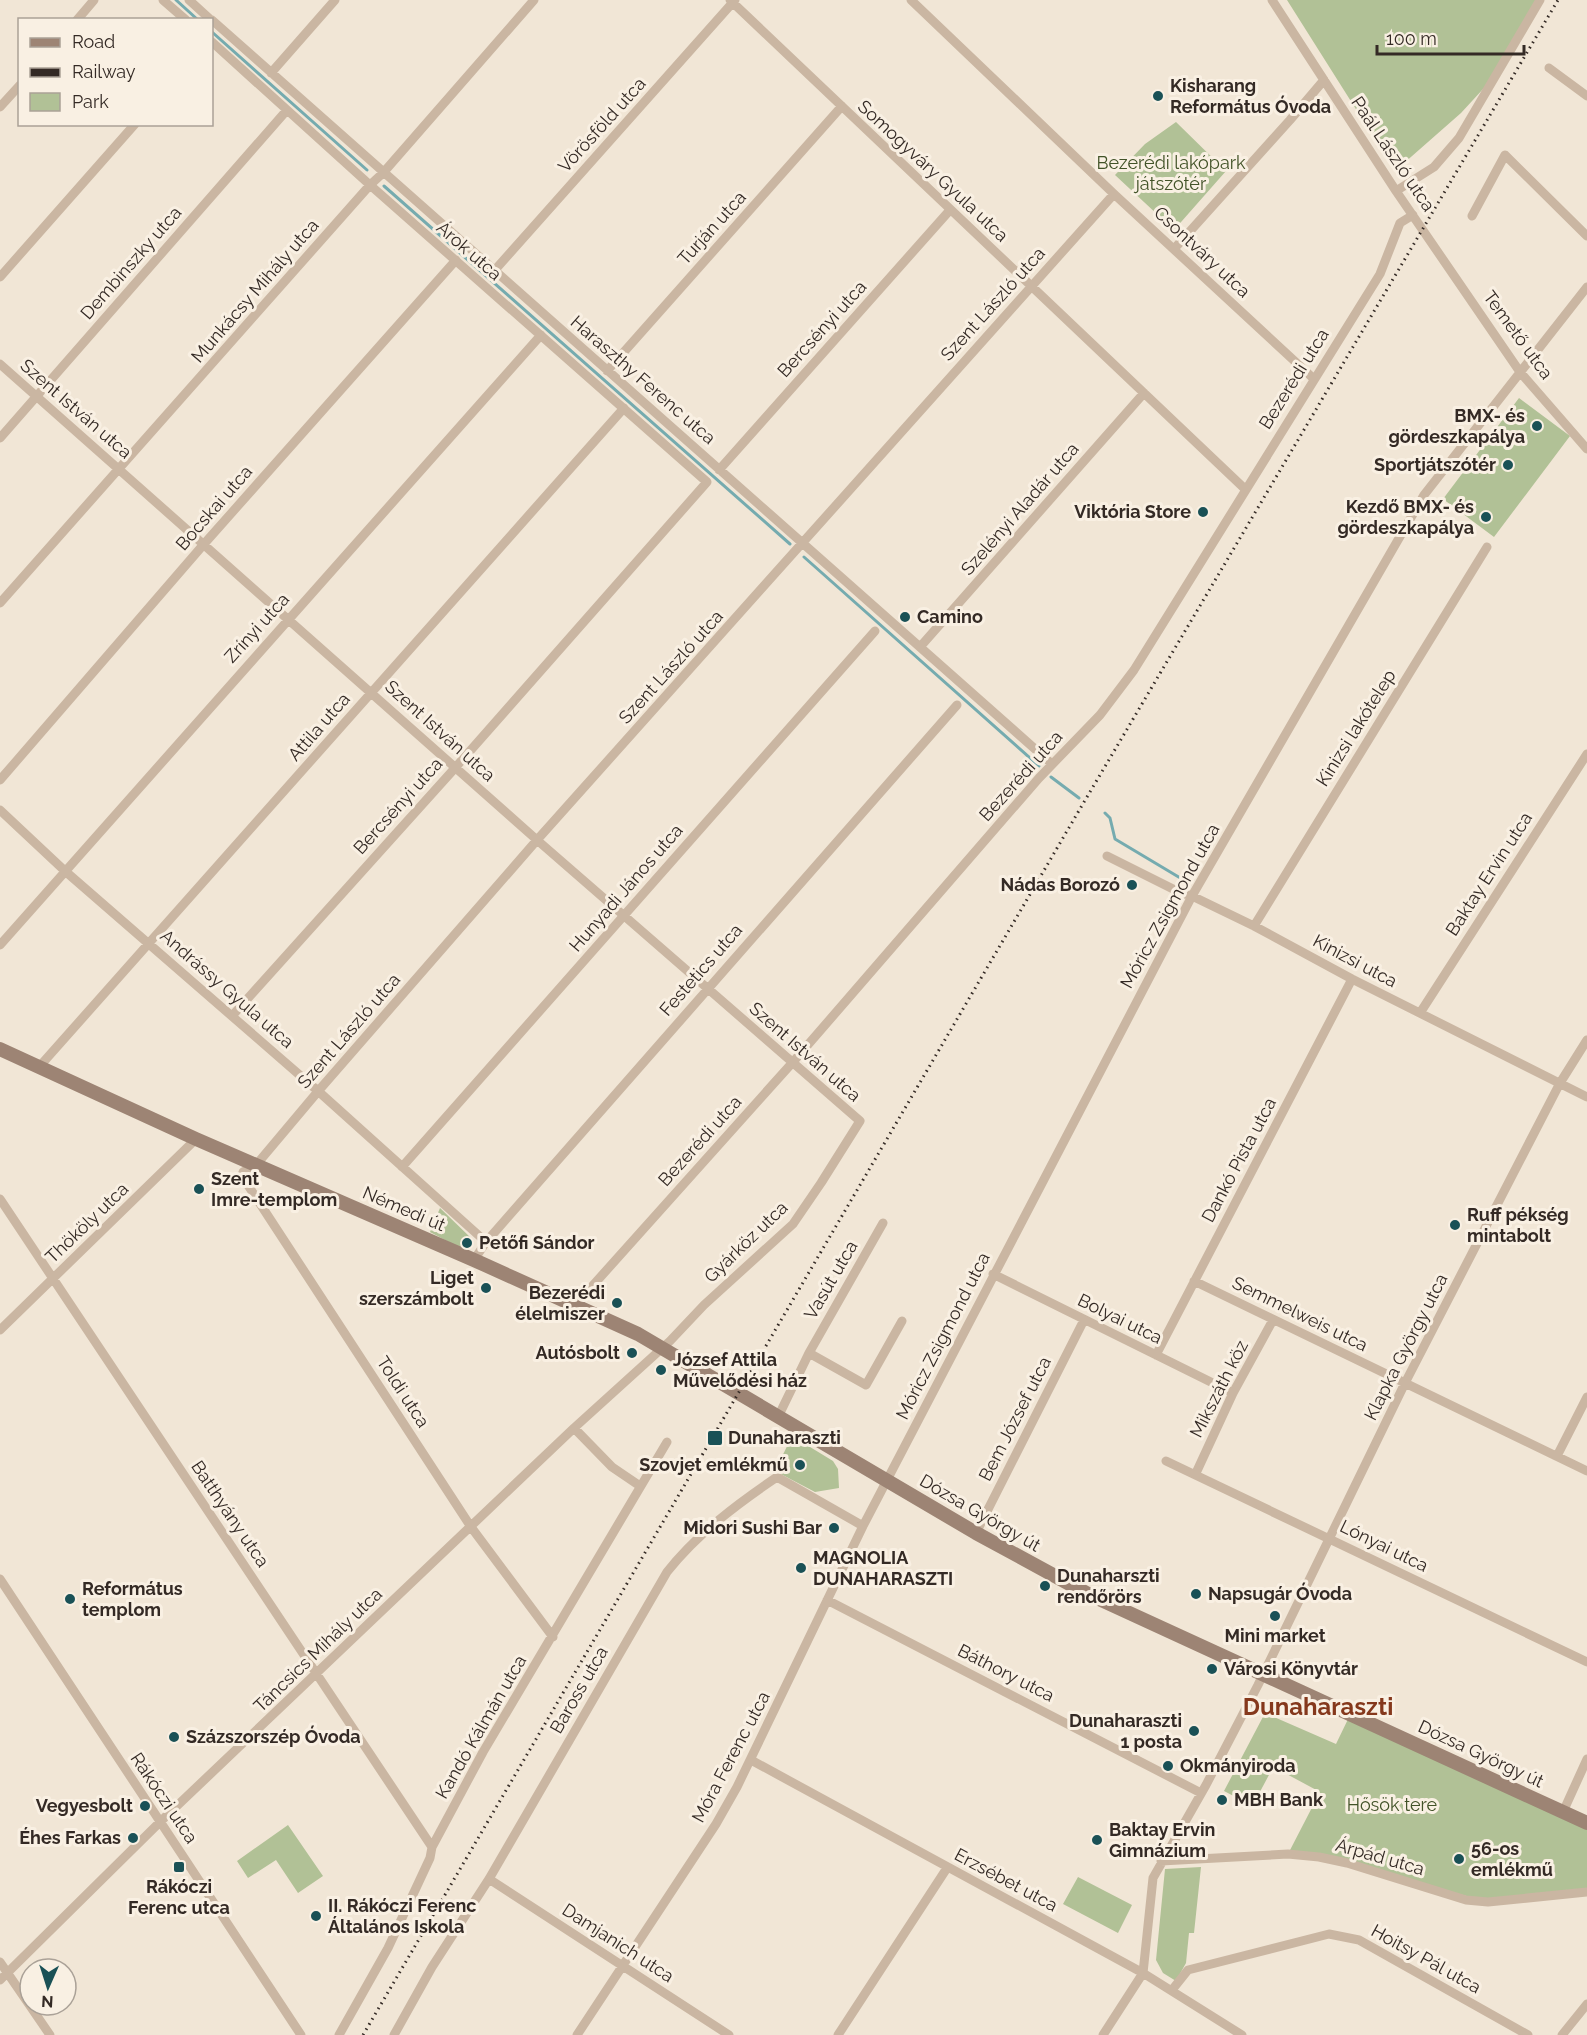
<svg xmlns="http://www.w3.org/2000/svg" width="1587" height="2035" viewBox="0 0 1587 2035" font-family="Raleway,sans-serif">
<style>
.green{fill:#b1c196}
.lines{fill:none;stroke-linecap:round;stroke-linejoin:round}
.stream{stroke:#75abaf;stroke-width:3}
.street{stroke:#cab6a2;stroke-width:9}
.secondary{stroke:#9d8474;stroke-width:14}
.rail{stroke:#342a25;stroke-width:3;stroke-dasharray:1.5 4.5;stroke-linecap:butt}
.poi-dot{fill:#1a5156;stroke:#f9f0e3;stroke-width:2}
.labels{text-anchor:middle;stroke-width:6;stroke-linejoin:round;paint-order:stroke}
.poi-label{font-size:18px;font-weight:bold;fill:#342a25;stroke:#f9f0e3;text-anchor:start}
.street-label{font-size:18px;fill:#342a25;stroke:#f9f0e3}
.park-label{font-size:18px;fill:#425328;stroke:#f9f0e3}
.district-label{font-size:24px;font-weight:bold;fill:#85381c;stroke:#f9f0e3}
</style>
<rect width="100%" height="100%" fill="#f1e6d6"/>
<path class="green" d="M1287,0H1541L1507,63L1461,113L1395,171Z
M1176,122L1226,171L1174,230L1115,175L1145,144Z
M1519,398L1570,436L1494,537L1443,499Z
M440,1208L471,1238L469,1243L464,1248L458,1247L430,1232Z
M792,1436L833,1461L838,1469L839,1488L815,1492L775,1471Z
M1265,1713L1336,1744L1351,1713L1587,1817V1892L1488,1902L1347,1863L1288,1854L1320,1792L1281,1771L1270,1773L1254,1803L1249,1804L1224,1791Z
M288,1825L323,1876L298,1893L276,1860L248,1878L237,1861Z
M1201,1867L1194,1933H1189L1186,1963L1176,1981L1163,1973L1156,1960L1165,1869Z
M1078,1877L1132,1905L1118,1933L1063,1904Z"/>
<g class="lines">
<path class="stream" d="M176,0L198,20
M212,32L367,170
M384,186L790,544
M804,557L1039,766
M1051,777L1079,798
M1105,813L1110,818L1115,839L1187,882"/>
<path class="street" d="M163,0L186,20
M189,0L211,20
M730,0L1245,489
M911,0L1114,194L1314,379
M1272,0L1396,191L1520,372L1587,449
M77,20L94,0
M212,20L1052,764
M212,42L370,185L707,482L455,768L232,1016
M1549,68L1587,96
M271,73L335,0
M0,107L20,85
M1396,191L1434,167L1459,138L1540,0
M1472,216L1505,155L1587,236
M1174,249L1290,120L1324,80
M494,271L735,0
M0,277L135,124
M0,364L537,840L860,1121L821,1183L793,1224L704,1305L670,1341L574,1428L160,1822L0,1980
M607,371L842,106
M0,438L287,110
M719,470L950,210
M0,603L370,185L383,173L534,0
M920,647L1144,393
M0,780L204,544L456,260
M0,810L65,871L318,1091L486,1242
M1107,856L1181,893L1192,896L1254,926L1352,979L1587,1097
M1254,926L1487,547
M0,945L541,335
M1420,1013L1587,754
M39,1067L624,408
M402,1167L875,631
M0,1199L432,1847
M474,1260L486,1242L957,705
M993,1274L1233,1393
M1194,1281L1587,1471
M577,1305L587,1292L793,1062L1039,778L1100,715L1134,670L1380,274L1400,223L1413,215
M0,1330L196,1139
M809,1353L866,1385L902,1321
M1156,1355L1352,979
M779,1415L809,1353L883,1223
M574,1428L612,1467L640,1486
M1557,1456L1587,1397
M1166,1461L1587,1662
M1196,1473L1233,1393L1273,1320
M976,1533L1084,1320
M0,1579L301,2035
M827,1600L1201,1793
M553,1637L471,1527L242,1176L243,1172L256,1165L320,1089L537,840L1114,194
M751,1760L1143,1973L1242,2035
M1563,1812L1587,1759
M1161,1861L1288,1854L1319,1857L1347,1863L1466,1900L1488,1902L1587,1892
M489,1879L729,2035
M0,1962L50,2035
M1172,1990L1188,1970L1329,1934L1359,1940L1528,2035
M339,2035L388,1948L430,1858L432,1847L483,1752L667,1442
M394,2035L432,1967L489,1879L667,1572C697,1534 737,1504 777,1477L863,1526
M577,2035L716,1824L737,1787L863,1526L1192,896L1424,495L1587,287
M838,2035L947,1868
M1103,2035L1143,1973L1153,1878L1206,1785L1258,1685L1405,1383L1560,1083L1587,1040
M1562,2035L1587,2004"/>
<path class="secondary" d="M0,1049L196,1139L474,1260L638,1334L976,1533L1088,1594L1587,1823"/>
<path class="rail" d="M363,2035L1084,802L1558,0"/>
</g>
<g class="poi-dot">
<circle cx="1158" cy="96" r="6"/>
<circle cx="1537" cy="426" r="6"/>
<circle cx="1508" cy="465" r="6"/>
<circle cx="1203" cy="512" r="6"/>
<circle cx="1486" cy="517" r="6"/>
<circle cx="905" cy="617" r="6"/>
<circle cx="1132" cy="885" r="6"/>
<circle cx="199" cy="1189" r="6"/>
<circle cx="1455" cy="1225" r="6"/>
<circle cx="467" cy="1243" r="6"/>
<circle cx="486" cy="1288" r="6"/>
<circle cx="617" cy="1303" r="6"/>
<circle cx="632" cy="1353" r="6"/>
<circle cx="661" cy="1370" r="6"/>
<rect x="707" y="1430" width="16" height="16" rx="3"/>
<circle cx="800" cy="1465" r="6"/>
<circle cx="834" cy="1528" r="6"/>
<circle cx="801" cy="1568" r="6"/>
<circle cx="1045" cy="1586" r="6"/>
<circle cx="1196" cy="1594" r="6"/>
<circle cx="70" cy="1599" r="6"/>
<circle cx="1275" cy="1616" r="6"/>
<circle cx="1212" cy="1669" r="6"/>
<circle cx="1194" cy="1731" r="6"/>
<circle cx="174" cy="1737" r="6"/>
<circle cx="1168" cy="1766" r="6"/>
<circle cx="1222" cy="1800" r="6"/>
<circle cx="145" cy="1806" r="6"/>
<circle cx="133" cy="1838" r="6"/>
<circle cx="1097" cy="1840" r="6"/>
<circle cx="1459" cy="1859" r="6"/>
<rect x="173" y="1861" width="12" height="12" rx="3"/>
<circle cx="316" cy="1916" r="6"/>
</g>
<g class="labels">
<g class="poi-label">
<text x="1170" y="92">Kisharang<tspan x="1170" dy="21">Református Óvoda</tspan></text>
<text x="1525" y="422" text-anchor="end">BMX- és<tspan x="1525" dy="21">gördeszkapálya</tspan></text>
<text x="1496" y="471" text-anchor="end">Sportjátszótér</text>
<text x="1474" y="513" text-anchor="end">Kezdő BMX- és<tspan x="1474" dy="21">gördeszkapálya</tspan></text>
<text x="1191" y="518" text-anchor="end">Viktória Store</text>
<text x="917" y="623">Camino</text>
<text x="1120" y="891" text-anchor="end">Nádas Borozó</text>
<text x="211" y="1185">Szent<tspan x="211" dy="21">Imre-templom</tspan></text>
<text x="1467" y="1221">Ruff pékség<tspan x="1467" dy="21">mintabolt</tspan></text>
<text x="479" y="1249">Petőfi Sándor</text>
<text x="474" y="1284" text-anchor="end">Liget<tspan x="474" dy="21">szerszámbolt</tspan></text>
<text x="605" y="1299" text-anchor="end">Bezerédi<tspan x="605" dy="21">élelmiszer</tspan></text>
<text x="620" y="1359" text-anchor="end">Autósbolt</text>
<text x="673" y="1366">József Attila<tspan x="673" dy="21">Művelődési ház</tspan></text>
<text x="728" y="1444">Dunaharaszti</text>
<text x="788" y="1471" text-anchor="end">Szovjet emlékmű</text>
<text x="822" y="1534" text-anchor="end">Midori Sushi Bar</text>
<text x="813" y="1564">MAGNOLIA<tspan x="813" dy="21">DUNAHARASZTI</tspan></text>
<text x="1057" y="1582">Dunaharszti<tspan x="1057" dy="21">rendőrörs</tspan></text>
<text x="82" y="1595">Református<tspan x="82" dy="21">templom</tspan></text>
<text x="1208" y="1600">Napsugár Óvoda</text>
<text x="1275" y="1642" text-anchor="middle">Mini market</text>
<text x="1224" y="1675">Városi Könyvtár</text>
<text x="1182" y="1727" text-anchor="end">Dunaharaszti<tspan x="1182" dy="21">1 posta</tspan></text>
<text x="186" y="1743">Százszorszép Óvoda</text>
<text x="1180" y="1772">Okmányiroda</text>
<text x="1234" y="1806">MBH Bank</text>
<text x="133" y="1812" text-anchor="end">Vegyesbolt</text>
<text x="1109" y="1836">Baktay Ervin<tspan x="1109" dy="21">Gimnázium</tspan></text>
<text x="121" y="1844" text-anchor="end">Éhes Farkas</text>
<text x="1471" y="1855">56-os<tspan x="1471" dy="21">emlékmű</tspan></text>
<text x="179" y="1893" text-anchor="middle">Rákóczi<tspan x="179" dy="21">Ferenc utca</tspan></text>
<text x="328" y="1912">II. Rákóczi Ferenc<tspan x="328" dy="21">Általános Iskola</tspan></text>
</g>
<g class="street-label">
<text transform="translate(602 125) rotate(-48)" y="6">Vörösföld utca</text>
<text transform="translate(1393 154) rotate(56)" y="6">Paál László utca</text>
<text transform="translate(933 171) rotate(43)" y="6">Somogyváry Gyula utca</text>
<text transform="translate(712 228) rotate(-48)" y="6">Turján utca</text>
<text transform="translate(469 251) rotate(41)" y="6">Árok utca</text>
<text transform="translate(1202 252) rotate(43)" y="6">Csontváry utca</text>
<text transform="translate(131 263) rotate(-49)" y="6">Dembinszky utca</text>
<text transform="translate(255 291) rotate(-49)" y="6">Munkácsy Mihály utca</text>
<text transform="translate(993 304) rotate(-48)" y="6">Szent László utca</text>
<text transform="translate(822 329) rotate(-48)" y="6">Bercsényi utca</text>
<text transform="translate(1518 335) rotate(54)" y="6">Temető utca</text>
<text transform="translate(1294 379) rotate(-58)" y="6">Bezerédi utca</text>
<text transform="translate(643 380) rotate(41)" y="6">Haraszthy Ferenc utca</text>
<text transform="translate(76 409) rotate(41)" y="6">Szent István utca</text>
<text transform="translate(214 508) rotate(-49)" y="6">Bocskai utca</text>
<text transform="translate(1020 509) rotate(-49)" y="6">Szelényi Aladár utca</text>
<text transform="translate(257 628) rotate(-48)" y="6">Zrínyi utca</text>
<text transform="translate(671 667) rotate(-48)" y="6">Szent László utca</text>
<text transform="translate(319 727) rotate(-49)" y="6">Attila utca</text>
<text transform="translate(1356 728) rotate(-58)" y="6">Kinizsi lakótelep</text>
<text transform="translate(440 731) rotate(42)" y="6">Szent István utca</text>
<text transform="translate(1021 776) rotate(-48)" y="6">Bezerédi utca</text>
<text transform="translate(398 806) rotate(-48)" y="6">Bercsényi utca</text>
<text transform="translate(1489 874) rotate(-57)" y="6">Baktay Ervin utca</text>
<text transform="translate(626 888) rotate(-49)" y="6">Hunyadi János utca</text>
<text transform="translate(1170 906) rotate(-61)" y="6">Móricz Zsigmond utca</text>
<text transform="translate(1355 961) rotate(28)" y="6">Kinizsi utca</text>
<text transform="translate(701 970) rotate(-49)" y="6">Festetics utca</text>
<text transform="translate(227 989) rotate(41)" y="6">Andrássy Gyula utca</text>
<text transform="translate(349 1031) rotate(-49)" y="6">Szent László utca</text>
<text transform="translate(805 1052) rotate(41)" y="6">Szent István utca</text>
<text transform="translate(700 1141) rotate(-48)" y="6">Bezerédi utca</text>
<text transform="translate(1239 1160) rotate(-62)" y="6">Dankó Pista utca</text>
<text transform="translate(404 1209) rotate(23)" y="6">Némedi út</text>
<text transform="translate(87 1223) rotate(-44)" y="6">Thököly utca</text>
<text transform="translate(746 1242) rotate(-44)" y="6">Gyárköz utca</text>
<text transform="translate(831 1280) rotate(-60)" y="6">Vasút utca</text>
<text transform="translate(1300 1314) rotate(26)" y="6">Semmelweis utca</text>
<text transform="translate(1120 1319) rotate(26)" y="6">Bolyai utca</text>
<text transform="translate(943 1336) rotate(-63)" y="6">Móricz Zsigmond utca</text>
<text transform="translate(1406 1347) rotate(-63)" y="6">Klapka György utca</text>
<text transform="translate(1219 1389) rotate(-63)" y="6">Mikszáth köz</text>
<text transform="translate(403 1392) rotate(57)" y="6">Toldi utca</text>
<text transform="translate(1015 1419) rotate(-63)" y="6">Bem József utca</text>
<text transform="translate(980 1513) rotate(30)" y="6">Dózsa György út</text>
<text transform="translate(230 1514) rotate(56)" y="6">Batthyány utca</text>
<text transform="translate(1384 1546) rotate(26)" y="6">Lónyai utca</text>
<text transform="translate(318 1650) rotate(-44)" y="6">Táncsics Mihály utca</text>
<text transform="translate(1006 1673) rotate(27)" y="6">Báthory utca</text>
<text transform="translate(579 1690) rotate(-60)" y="6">Baross utca</text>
<text transform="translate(481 1727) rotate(-60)" y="6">Kandó Kálmán utca</text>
<text transform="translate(1481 1754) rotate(25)" y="6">Dózsa György út</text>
<text transform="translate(731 1757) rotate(-62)" y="6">Móra Ferenc utca</text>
<text transform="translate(164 1798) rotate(56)" y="6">Rákóczi utca</text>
<text transform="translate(1380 1857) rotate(16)" y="6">Árpád utca</text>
<text transform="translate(1006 1880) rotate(28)" y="6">Erzsébet utca</text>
<text transform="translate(618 1943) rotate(33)" y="6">Damjanich utca</text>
<text transform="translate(1426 1959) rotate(29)" y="6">Hoitsy Pál utca</text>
</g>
<g class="park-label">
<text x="1171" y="169">Bezerédi lakópark<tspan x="1171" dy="21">játszótér</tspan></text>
<text x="1392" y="1811">Hősök tere</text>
</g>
<g class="district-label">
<text x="1318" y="1715">Dunaharaszti</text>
</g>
</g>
<rect x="18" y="18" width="195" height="108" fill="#f9f0e3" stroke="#aaa197" stroke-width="1.5"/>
<rect x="30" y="38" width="30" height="9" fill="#9d8474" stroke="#aaa197" stroke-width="1.5"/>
<text x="72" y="48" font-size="18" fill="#342a25">Road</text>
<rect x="30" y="68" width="30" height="9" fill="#342a25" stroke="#aaa197" stroke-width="1.5"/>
<text x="72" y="78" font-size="18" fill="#342a25">Railway</text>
<rect x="30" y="93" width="30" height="18" fill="#b1c196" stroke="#aaa197" stroke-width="1.5"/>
<text x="72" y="108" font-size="18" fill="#342a25">Park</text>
<g transform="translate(48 1987) rotate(183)"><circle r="28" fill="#f9f0e3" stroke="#aaa197" stroke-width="1.5"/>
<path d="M0-4.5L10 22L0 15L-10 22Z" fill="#1a5156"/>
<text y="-9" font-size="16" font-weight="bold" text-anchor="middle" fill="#342a25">N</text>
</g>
<path d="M1377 45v9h147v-9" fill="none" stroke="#342a25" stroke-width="3"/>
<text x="1386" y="45" font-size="18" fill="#342a25" stroke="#f9f0e3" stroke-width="4.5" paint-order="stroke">100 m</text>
</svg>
